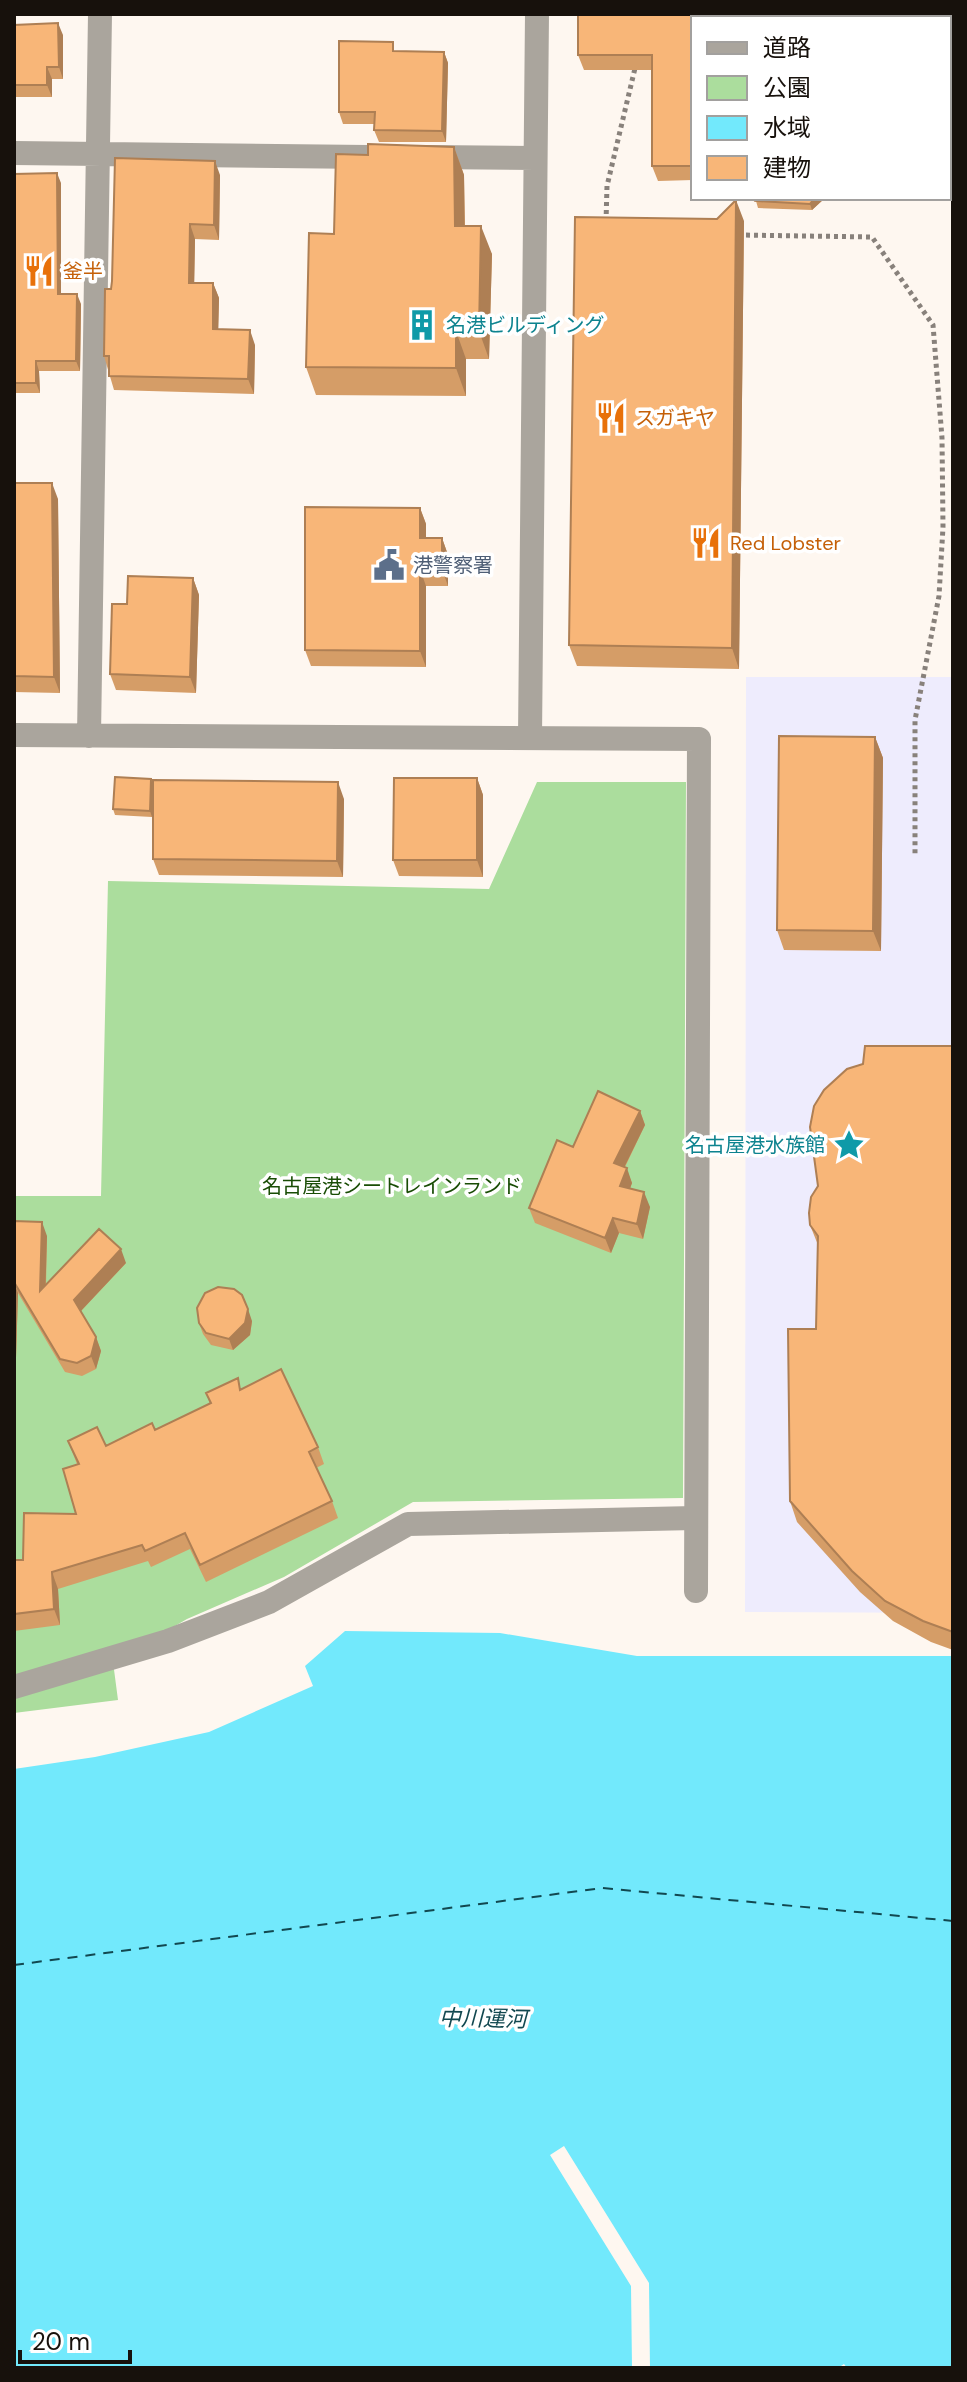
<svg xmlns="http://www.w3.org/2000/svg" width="967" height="2382" viewBox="0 0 967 2382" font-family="'DM Sans','Noto Sans JP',sans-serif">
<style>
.commercial{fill:#eeecfd}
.green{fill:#abdd9d}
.water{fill:#72e9fc}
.pier{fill:#fef7f0}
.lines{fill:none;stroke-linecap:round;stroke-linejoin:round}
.ferry{stroke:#124850;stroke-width:2;stroke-dasharray:10 8;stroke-linecap:butt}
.path{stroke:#88817b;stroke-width:5;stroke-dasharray:4 4;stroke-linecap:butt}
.minor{stroke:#aaa59d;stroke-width:24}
.wall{fill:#d59d67}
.shaded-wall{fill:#ae7f54}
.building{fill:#f8b678;stroke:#ae7f54;stroke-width:2}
.labels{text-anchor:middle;stroke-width:7;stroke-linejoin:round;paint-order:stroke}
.food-label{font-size:20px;fill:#c56008;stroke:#fff;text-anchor:start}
.culture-label{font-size:20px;fill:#0d838f;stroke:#fff;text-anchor:start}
.service-label{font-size:20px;fill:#4e5e75;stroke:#fff;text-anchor:start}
.park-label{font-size:20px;fill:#194d05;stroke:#fff}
.water-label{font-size:22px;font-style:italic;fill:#124850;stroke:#fff}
</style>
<rect width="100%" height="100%" fill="#fef7f0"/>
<path class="commercial" d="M746,677H953V1613L745,1612Z"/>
<path class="green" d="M537,782H686L683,1498L413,1502L284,1577L187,1619L113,1662L118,1700L14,1713V1196H101L108,881L489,889Z"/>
<path class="water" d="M345,1631L500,1633L637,1656H953V2368H847L844,2364L838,2368H14V1769L95,1757L209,1732L313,1686L305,1666Z"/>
<path class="pier" d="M564,2146L649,2283L650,2368H632L631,2286L550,2155Z"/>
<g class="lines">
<path class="ferry" d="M14,1965L602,1888L953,1921"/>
<path class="path" d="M606,222L607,186L636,64
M738,235L872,237L933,325L942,438L943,527L939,596L915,720V856"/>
<path class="minor" d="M14,153L368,157
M428,157L535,158
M14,735L699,739L696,1591
M89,736L100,14
M530,738L537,14
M14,1687L168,1641L269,1602L408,1524L695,1518"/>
</g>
<path class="wall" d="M578,14H749V18H693V180L658,181L652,166V70H584L578,55Z
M14,25L63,35V79H52V97H14Z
M397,51L444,52L448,63L446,142H379L374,130V124H343L339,112Z
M454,147L464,175L465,226L492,254L489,359H466V396L316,395L306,367L334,234L368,155Z
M14,174L61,183V294L81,304L80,371H39L40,393H14Z
M220,175L219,240L195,239L194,283H213L219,298L218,329L255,345L254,394L114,390L104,356Z
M825,198L812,210L758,208L756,201Z
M744,221L739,669L577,666L569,645Z
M14,483L58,499L60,693L14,692Z
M420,508L426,524V538H442L448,555V586H426V667L311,666L305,650Z
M193,578L199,595L196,693L116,690L110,674L127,604Z
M875,737L883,758L881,951L784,950L777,930Z
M477,778L483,795V877L399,876L393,860Z
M153,785L344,799L343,877L159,875L153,859V789L152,817L115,815L113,809Z
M953,1046V1650L931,1642L893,1621L860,1592L797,1522L790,1501L816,1329L818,1245L810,1225Z
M640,1111L645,1125L625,1167L632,1183L630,1188L650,1207L643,1239L619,1233L611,1253L535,1223L529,1208L573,1147Z
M14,1221L47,1236L46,1286L126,1263L81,1311L96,1337L101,1351L96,1369L82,1376L65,1372L18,1293L15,1390H14Z
M252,1321L250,1335L233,1350L211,1345L203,1334L199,1323Z
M242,1389L318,1447L324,1464L316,1468L332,1501L338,1518L206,1582L190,1549L151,1567L148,1561L58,1589L60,1625L14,1631V1560H23L76,1514L77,1464L68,1441L106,1446L155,1430L210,1404L206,1393Z"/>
<path class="shaded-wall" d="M58,23L63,35V79L59,67Z
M444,52L448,63L446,142L442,131Z
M47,67L52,79V97L47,85Z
M454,147L464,175L465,254L455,226Z
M215,161L220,175L219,240L214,225Z
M57,173L61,183V304L58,294Z
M815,198H825L812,210L810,204Z
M736,200L744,221L739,669L732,648Z
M190,224L195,239L194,297L189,283Z
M481,226L492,254L489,359L479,331Z
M213,283L219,298L218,344L213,329Z
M77,294L81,304L80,371L76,361Z
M250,330L255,345L254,394L248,379Z
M456,331L466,359V396L456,368Z
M36,361L39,371L40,393L36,383Z
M52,483L58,499L60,693L54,677Z
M420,508L426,524V554L420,538Z
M442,538L448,555V586L442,569Z
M420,569L426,586V667L420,651Z
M193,578L199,595L196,693L190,677Z
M875,737L883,758L881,951L873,931Z
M477,778L483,795V877L477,860Z
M151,779L153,785L152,817L150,811Z
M338,782L344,799L343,877L337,861Z
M640,1111L645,1125L619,1178L614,1163Z
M627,1168L632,1183L626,1200L620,1186Z
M644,1192L650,1207L643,1239L637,1224Z
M613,1218L619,1233L611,1253L605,1238Z
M42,1222L47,1236L45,1305L40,1291Z
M121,1249L126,1263L79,1313L74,1300Z
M14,1283L18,1293L15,1390L14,1387Z
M248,1309L252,1321L250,1335L233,1350L229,1339Z
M96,1337L101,1351L96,1369L91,1356Z
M52,1572L58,1589L60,1625L54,1609Z"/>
<path class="building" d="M578,14H744V18H693V166H652V55H578Z
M857,14H942V18H857Z
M58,23L59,67H47V85H14V25Z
M339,41L393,42V51L444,52L442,131L374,130L375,112H339Z
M368,144L454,147L455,226H481L479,331H456V368L306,367L309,233L334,234L336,154L368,155Z
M115,158L215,161L214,225L190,224L189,283H213V329L250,330L248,379L109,376V356H104L105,289H111L112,281Z
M57,173L58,294H77L76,361H36V383H14V174Z
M759,198H815L810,204L756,201Z
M736,200L732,648L569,645L575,217L717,219Z
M14,483H52L54,677L14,676Z
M305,507L420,508V538H442V569H420V651L305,650Z
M128,576L193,578L190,677L110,674L112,604H127Z
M779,736L875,737L873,931L777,930Z
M115,777L151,779L150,811L113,809Z
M394,778H477V860H393Z
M153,780L338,782L337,861L153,859Z
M865,1046H953V1632L923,1621L885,1601L852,1571L790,1501L788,1329H816L818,1236L810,1225L809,1213L811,1197L818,1186L810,1127L814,1106L824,1090L847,1069L863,1064Z
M598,1091L640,1111L614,1163L627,1168L620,1186L644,1192L637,1224L613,1218L605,1238L529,1208L557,1140L573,1147Z
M14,1221L42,1222L40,1291L99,1229L121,1249L74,1300L96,1337L91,1356L77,1363L60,1359L14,1282Z
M218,1287L234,1289L242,1295L248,1309L245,1323L229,1339L206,1333L199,1323L197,1308L205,1293Z
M281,1369L318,1447L309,1452L332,1501L200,1565L185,1533L145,1551L142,1545L52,1572L54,1609L14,1614V1560H23L24,1513L76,1514L63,1469L79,1464L68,1441L97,1427L106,1446L152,1423L155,1430L211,1403L206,1393L238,1378L240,1390Z"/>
<defs>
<symbol id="restaurant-bare" viewBox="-9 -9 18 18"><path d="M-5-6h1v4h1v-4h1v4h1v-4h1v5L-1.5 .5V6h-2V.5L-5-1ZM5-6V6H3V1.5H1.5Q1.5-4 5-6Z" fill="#e8710a" stroke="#fff" stroke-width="2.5" paint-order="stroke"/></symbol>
<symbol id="building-bare" viewBox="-9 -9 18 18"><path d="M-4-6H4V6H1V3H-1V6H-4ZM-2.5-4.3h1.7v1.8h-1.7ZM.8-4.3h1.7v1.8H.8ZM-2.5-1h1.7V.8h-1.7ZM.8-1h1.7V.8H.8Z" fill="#0f9aa8" stroke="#fff" stroke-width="2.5" paint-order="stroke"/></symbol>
<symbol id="civic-bare" viewBox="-9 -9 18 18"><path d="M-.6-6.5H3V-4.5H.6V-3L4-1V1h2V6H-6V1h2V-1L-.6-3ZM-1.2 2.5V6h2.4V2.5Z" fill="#5c6f8a" stroke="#fff" stroke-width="2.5" paint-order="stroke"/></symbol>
<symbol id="sight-bare" viewBox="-9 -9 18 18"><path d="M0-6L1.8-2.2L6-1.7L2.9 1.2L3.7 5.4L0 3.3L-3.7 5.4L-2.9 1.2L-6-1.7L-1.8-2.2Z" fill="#0f9aa8" stroke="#fff" stroke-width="2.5" paint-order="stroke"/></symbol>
</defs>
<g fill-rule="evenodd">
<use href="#restaurant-bare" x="17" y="249" width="44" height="44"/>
<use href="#building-bare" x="400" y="303" width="44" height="44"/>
<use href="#restaurant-bare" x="589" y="396" width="44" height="44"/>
<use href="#restaurant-bare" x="684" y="521" width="44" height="44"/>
<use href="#civic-bare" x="367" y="543" width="44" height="44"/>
<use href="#sight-bare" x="827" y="1123" width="44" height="44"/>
</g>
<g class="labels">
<g class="food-label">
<text x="63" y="278">釜半</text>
<text x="635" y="425">スガキヤ</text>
<text x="730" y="550">Red Lobster</text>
</g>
<g class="culture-label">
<text x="446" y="332">名港ビルディング</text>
<text x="825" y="1152" text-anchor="end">名古屋港水族館</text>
</g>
<g class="service-label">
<text x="413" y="572">港警察署</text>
</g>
<g class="park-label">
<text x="392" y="1193">名古屋港シートレインランド</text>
</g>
<g class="water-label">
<text transform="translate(483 2018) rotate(1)" y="8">中川運河</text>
</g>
</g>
<rect width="967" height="2382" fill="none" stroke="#17110c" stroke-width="32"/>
<rect x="691" y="16" width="260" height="184" fill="#ffffff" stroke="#a2a09e" stroke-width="2"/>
<rect x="707" y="42" width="40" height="12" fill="#aaa59d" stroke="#a2a09e" stroke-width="2"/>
<text x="763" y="56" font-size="24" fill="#17110c">道路</text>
<rect x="707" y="76" width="40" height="24" fill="#abdd9d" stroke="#a2a09e" stroke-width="2"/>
<text x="763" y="96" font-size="24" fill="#17110c">公園</text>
<rect x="707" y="116" width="40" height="24" fill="#72e9fc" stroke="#a2a09e" stroke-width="2"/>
<text x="763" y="136" font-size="24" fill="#17110c">水域</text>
<rect x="707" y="156" width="40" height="24" fill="#f8b678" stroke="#a2a09e" stroke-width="2"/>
<text x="763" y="176" font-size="24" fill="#17110c">建物</text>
<path d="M20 2350v12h110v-12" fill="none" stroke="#17110c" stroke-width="4"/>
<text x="32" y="2350" font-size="24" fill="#17110c" stroke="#ffffff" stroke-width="6" paint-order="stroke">20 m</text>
</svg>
